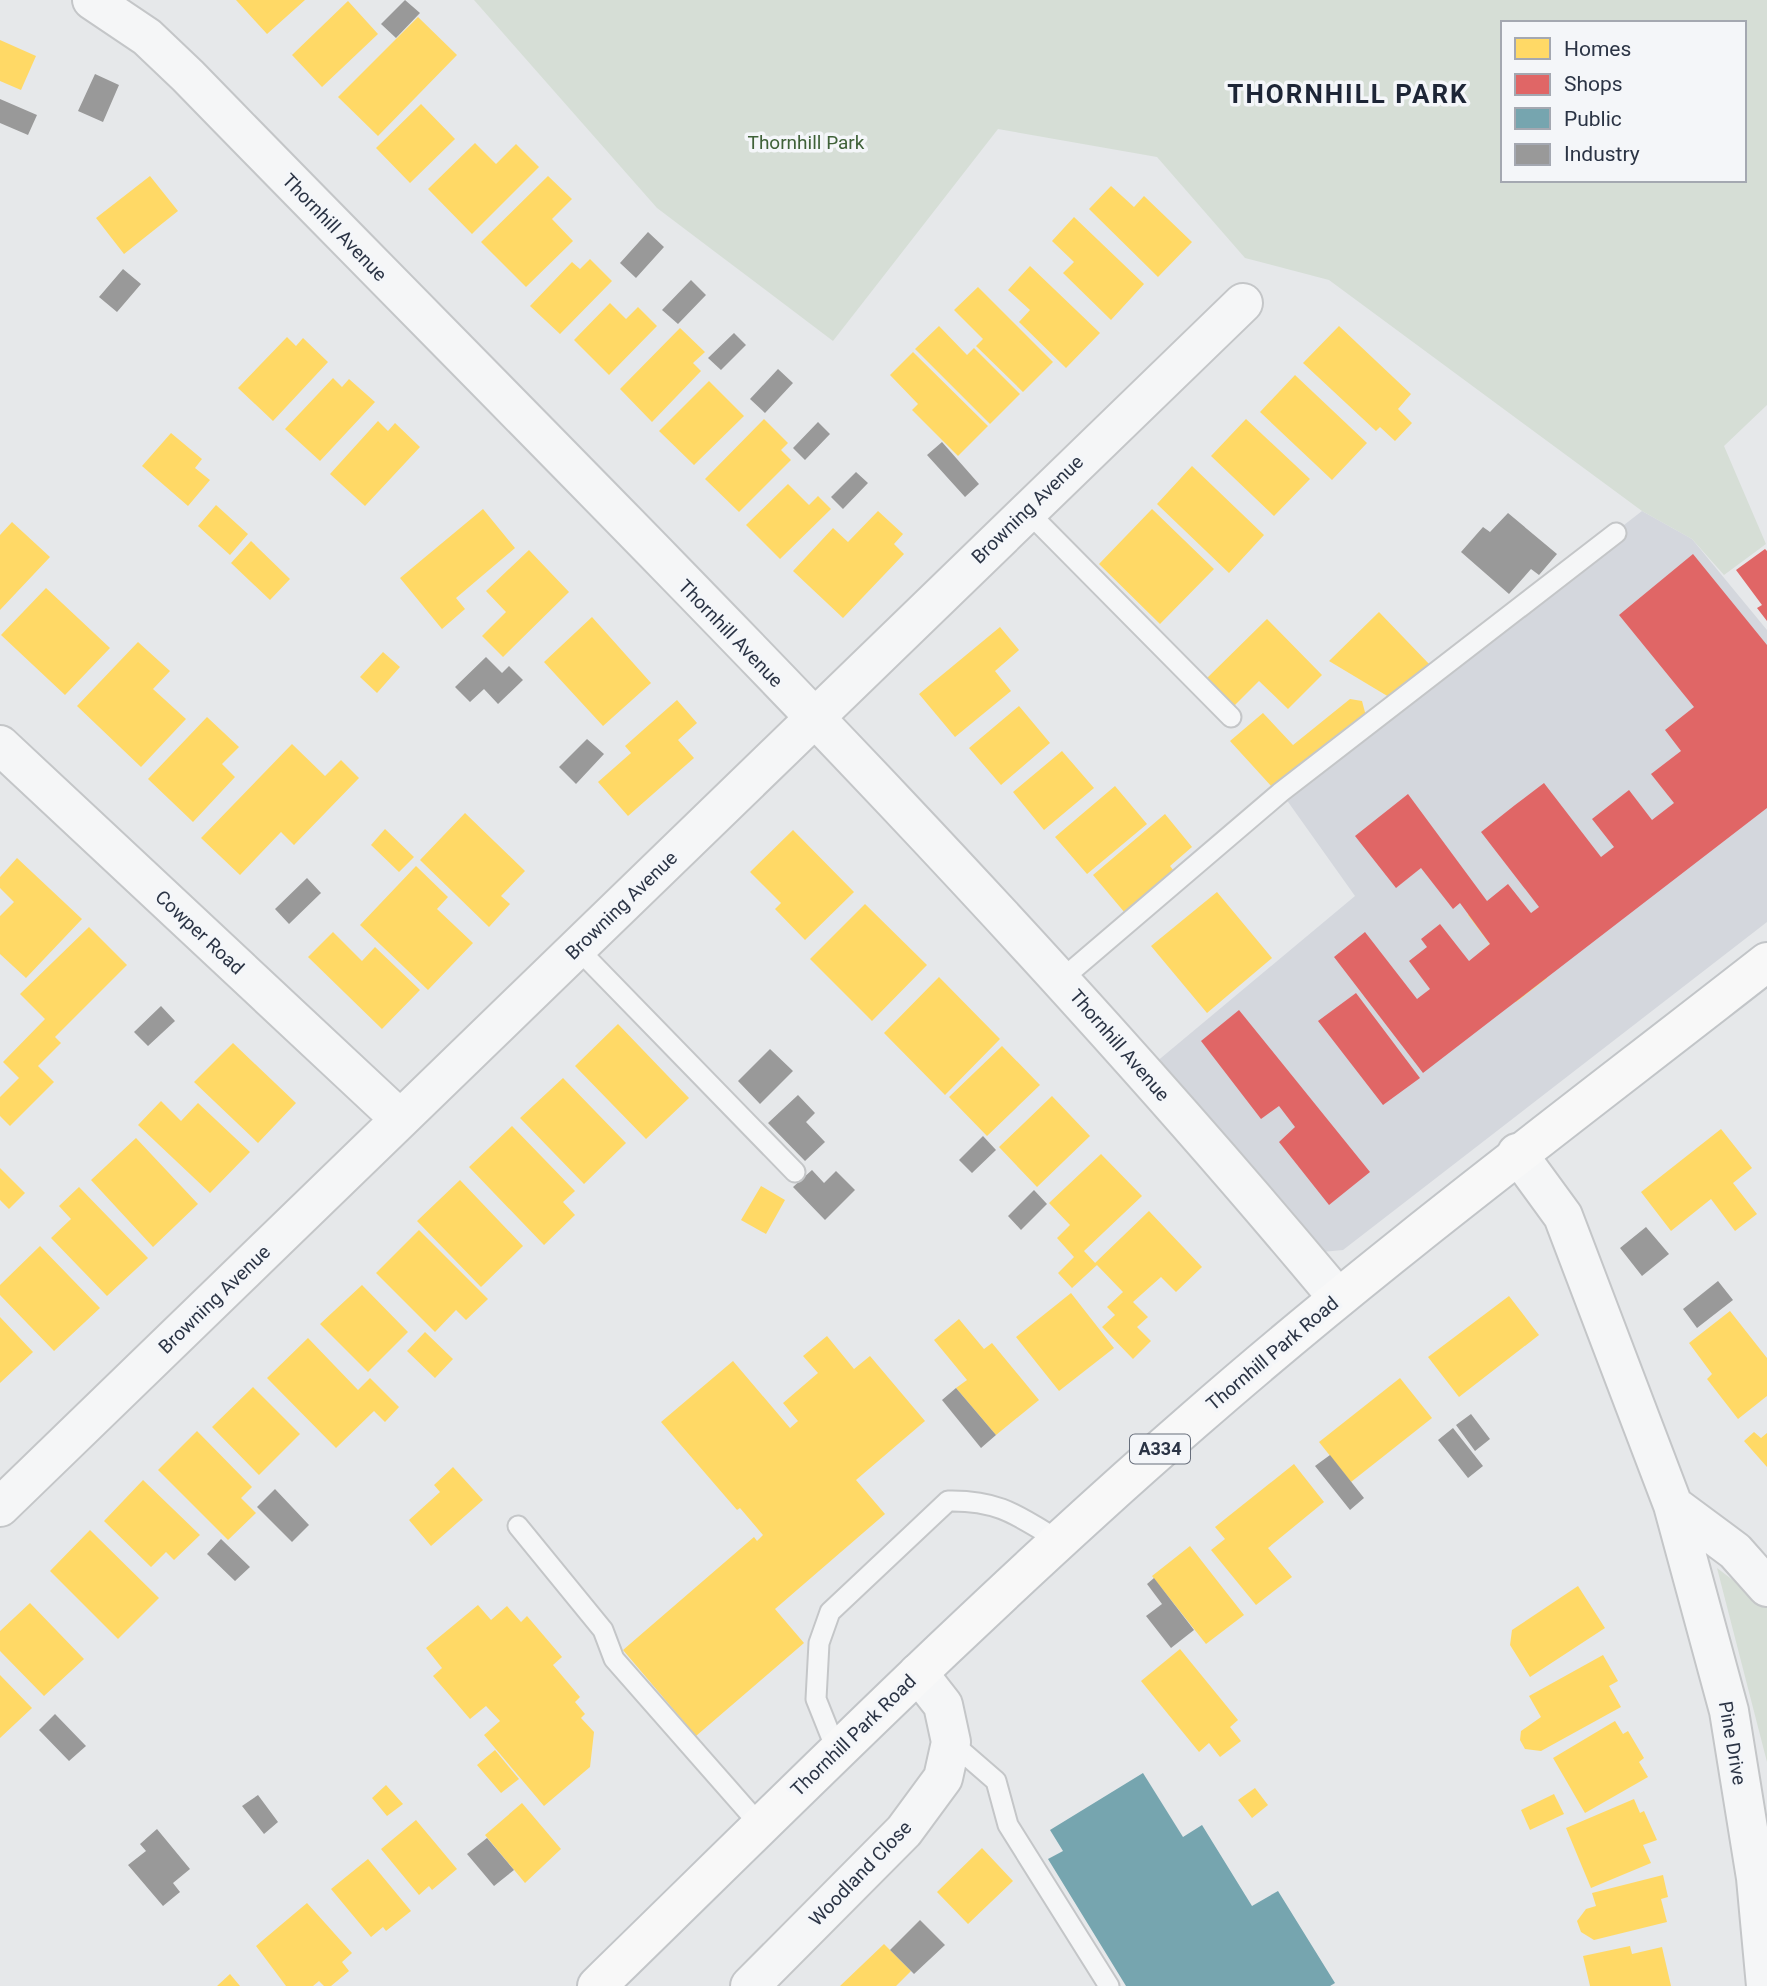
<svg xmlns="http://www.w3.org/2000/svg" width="1767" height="1986" viewBox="0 0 1767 1986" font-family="Roboto,sans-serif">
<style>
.built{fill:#d4d7dd}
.green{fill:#d6ded6;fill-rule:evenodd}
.homes{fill:#ffd966}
.shops{fill:#e06666}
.public{fill:#76a5af}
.industry{fill:#999}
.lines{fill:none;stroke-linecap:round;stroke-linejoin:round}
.service-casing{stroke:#c4c6c8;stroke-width:23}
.minor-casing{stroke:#c4c6c8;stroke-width:42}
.primary-casing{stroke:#c2c5c8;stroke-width:42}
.service{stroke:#f5f6f7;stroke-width:19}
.minor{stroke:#f5f6f7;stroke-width:38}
.primary{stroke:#f8f8f8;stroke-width:38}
.labels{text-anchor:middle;stroke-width:7;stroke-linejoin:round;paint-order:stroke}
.shield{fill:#f4f6f9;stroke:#676e7b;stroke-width:2}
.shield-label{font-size:18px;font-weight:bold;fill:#2b3445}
.park-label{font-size:19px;fill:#3f6138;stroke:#f4f6f9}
.street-label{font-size:19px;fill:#2b3445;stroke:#f4f6f9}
.district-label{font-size:26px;font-weight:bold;letter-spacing:2px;fill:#1d2536;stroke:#f4f6f9}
</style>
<rect width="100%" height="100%" fill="#e6e8ea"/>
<path class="built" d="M1642,511L1692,539L1767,630V922L1343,1250L1301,1254L1143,1073L1355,896L1281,792Z"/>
<path class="green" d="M474,0H1767V405L1724,446L1766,544L1724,575L1692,539L1642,511L1329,280L1245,258L1157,157L998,129L833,341L657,208ZM1503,23H1744V180H1503Z
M1717,1568L1767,1606V1762Z"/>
<path class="homes" d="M236,0H305L267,34Z
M348,1L378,34L322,87L292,55Z
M418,17L457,55L378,136L338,97Z
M0,40L36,56L21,90L0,81Z
M421,104L455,139L410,183L376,148Z
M475,143L496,164L516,144L539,167L472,234L428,189Z
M150,176L178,211L124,254L96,218Z
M548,176L572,199L552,219L573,241L526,287L481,242Z
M1111,186L1134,207L1144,196L1192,242L1158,277L1089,209Z
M1074,217L1144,284L1111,320L1063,273L1074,262L1052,241Z
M590,259L612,281L560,334L530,306L572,262L580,269Z
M1030,266L1100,333L1066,368L1019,322L1030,310L1008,290Z
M978,287L1053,362L1023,392L976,346L983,339L954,310Z
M610,303L626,319L638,307L657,326L609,375L574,340Z
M939,326L967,355L974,348L1020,394L990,424L915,349Z
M1339,326L1411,394L1398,409L1412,423L1395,441L1380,427L1376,431L1303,363Z
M680,328L705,352L693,363L701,371L652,422L620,389Z
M287,337L296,346L303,338L328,362L273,421L238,388Z
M913,352L988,426L958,456L912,410L918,404L890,375Z
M1295,375L1367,443L1332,480L1260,412Z
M333,378L342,387L349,379L375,402L320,461L285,429Z
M709,381L744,416L694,465L659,431Z
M764,419L788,443L781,450L791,460L739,512L705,479Z
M1246,419L1310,479L1274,516L1211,456Z
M378,421L388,431L395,423L420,447L365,506L330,474Z
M171,433L202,459L195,468L210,480L188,506L142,466Z
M1192,466L1264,535L1229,573L1157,504Z
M788,484L809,505L818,496L831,509L780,559L746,525Z
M216,505L248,534L230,555L198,526Z
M483,509L515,548L456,598L465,609L442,629L400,578Z
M1152,509L1214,569L1160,624L1099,564Z
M878,511L903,534L894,544L904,554L843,618L793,571L833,528L848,542Z
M12,522L50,557L0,610V535Z
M251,541L290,579L270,600L231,563Z
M529,550L569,592L503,657L482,636L506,612L486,591Z
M46,588L110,648L65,695L1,635Z
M1379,612L1431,666L1389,697L1329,661Z
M592,617L651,683L603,726L544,662Z
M1267,619L1322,675L1288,709L1259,681L1232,708L1205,680Z
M1000,627L1019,650L995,671L1011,691L955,737L919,694Z
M138,642L170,671L153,689L186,719L141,767L77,706Z
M383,652L400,667L377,693L360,677Z
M1350,699L1362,701L1366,716L1273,788L1230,741L1263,713L1293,745Z
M677,700L697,723L678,740L694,758L628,816L598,782L631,753L625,746Z
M1019,706L1050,743L1001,785L969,748Z
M207,717L239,747L222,764L235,777L193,822L148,779Z
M292,744L325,776L341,760L359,778L294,845L281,832L240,875L201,838Z
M1062,751L1094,788L1044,830L1013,792Z
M1115,786L1147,824L1087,874L1055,837Z
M465,813L525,871L501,896L510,904L489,927L420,860Z
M1165,814L1192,847L1170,866L1174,871L1125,913L1093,875Z
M385,829L414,857L399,872L371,845Z
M793,830L854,892L805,940L775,909L781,903L750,872Z
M17,858L82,919L26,978L0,954V916L14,902L0,888V877Z
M416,866L448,897L437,909L473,943L428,990L360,925Z
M1217,892L1272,958L1207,1013L1151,946Z
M1487,901L1547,978L1516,1002L1479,953L1490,944L1468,915Z
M865,904L927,965L872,1021L810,959Z
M89,927L127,965L55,1037L61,1043L38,1066L54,1082L10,1126L0,1116V1097L19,1078L3,1062L45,1019L20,994Z
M333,932L362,961L375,947L420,990L382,1029L308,957Z
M939,977L1000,1039L945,1095L884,1033Z
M618,1024L689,1098L646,1139L575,1066Z
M233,1043L296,1103L258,1143L194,1082Z
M1002,1046L1040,1085L987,1136L949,1097Z
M563,1078L626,1143L584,1184L520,1118Z
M1052,1096L1090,1136L1037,1187L999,1147Z
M161,1101L181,1121L198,1103L250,1152L210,1193L138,1125Z
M512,1126L575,1191L563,1202L575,1215L544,1245L469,1167Z
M1721,1129L1752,1168L1733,1183L1757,1214L1735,1231L1711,1199L1671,1231L1641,1192Z
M136,1138L198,1204L153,1247L91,1180Z
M1101,1154L1142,1196L1084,1251L1097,1265L1072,1288L1058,1273L1074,1257L1057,1238L1070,1225L1049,1203Z
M0,1168L25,1193L9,1209L0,1200Z
M460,1180L523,1246L481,1287L417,1221Z
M761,1186L785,1200L766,1234L741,1220Z
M79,1187L148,1258L107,1296L51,1238L71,1219L59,1206Z
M1149,1211L1202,1267L1176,1292L1161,1277L1133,1302L1148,1317L1137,1327L1151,1341L1133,1359L1102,1327L1115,1315L1107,1307L1123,1292L1095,1263Z
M419,1230L488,1299L466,1320L456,1310L435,1332L376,1273Z
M40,1246L100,1308L54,1351L0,1295V1285Z
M362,1285L408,1332L368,1372L320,1324Z
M1071,1293L1114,1348L1059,1391L1016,1337Z
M1509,1296L1539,1335L1459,1397L1428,1357Z
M1730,1311L1767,1358V1396L1738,1419L1707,1379L1712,1374L1689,1343Z
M0,1317L33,1352L0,1383Z
M959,1319L984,1349L992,1343L1039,1400L996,1435L956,1388L967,1380L934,1340Z
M425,1332L453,1359L435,1378L407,1351Z
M827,1336L854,1369L870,1356L925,1421L856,1480L885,1514L775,1609L804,1643L696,1736L623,1650L754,1537L757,1541L763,1535L740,1508L737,1510L661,1422L733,1361L790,1428L798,1421L783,1403L818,1373L803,1356Z
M308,1338L358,1390L370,1378L399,1407L385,1422L374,1411L336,1448L267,1378Z
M1400,1378L1432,1418L1351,1482L1319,1442Z
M253,1387L300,1434L259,1475L212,1427Z
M197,1431L252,1487L241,1498L256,1513L228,1540L158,1470Z
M1754,1432L1761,1438L1767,1433V1467L1744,1441Z
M1294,1464L1324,1502L1268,1548L1292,1577L1256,1605L1211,1550L1225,1539L1215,1527Z
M453,1467L483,1500L431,1546L409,1520L440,1492L434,1485Z
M143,1480L200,1535L174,1560L166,1552L151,1567L104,1521Z
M90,1530L159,1598L118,1639L50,1571Z
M1190,1546L1244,1615L1206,1644L1152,1576Z
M1578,1586L1605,1628L1530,1677L1510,1645L1512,1630Z
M30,1603L84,1659L44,1696L0,1651V1631Z
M478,1605L491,1620L507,1606L521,1622L527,1616L562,1657L553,1665L580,1697L575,1702L585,1714L581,1718L594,1732L590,1767L544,1806L484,1735L500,1721L486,1706L470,1719L433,1676L442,1668L426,1648Z
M1180,1649L1238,1720L1230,1727L1241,1741L1220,1757L1209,1743L1199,1752L1141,1681Z
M1603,1655L1618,1681L1609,1686L1621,1707L1541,1751L1525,1749L1520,1740L1521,1731L1541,1717L1529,1696Z
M0,1675L32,1708L0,1738Z
M1615,1721L1623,1734L1628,1731L1644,1758L1639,1762L1648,1777L1585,1813L1553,1758Z
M495,1750L519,1779L501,1793L477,1765Z
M386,1785L403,1804L387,1816L372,1798Z
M1255,1788L1268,1805L1252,1818L1238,1800Z
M1554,1794L1564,1814L1530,1830L1521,1810Z
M1634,1799L1640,1813L1644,1811L1657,1840L1643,1845L1651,1863L1591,1888L1566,1828Z
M522,1803L561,1849L525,1883L485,1835Z
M416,1820L457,1869L432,1890L429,1886L419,1895L381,1849Z
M982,1848L1013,1881L968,1924L937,1892Z
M368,1859L411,1911L386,1931L383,1927L371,1937L331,1889Z
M1663,1875L1668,1897L1661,1899L1667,1922L1594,1940L1581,1932L1577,1921L1586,1909L1596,1906L1592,1893Z
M307,1903L352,1953L342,1962L349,1971L331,1986H324L319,1981L313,1986H286L256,1946Z
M884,1944L911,1971L896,1986H840Z
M1630,1946L1632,1954L1662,1947L1671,1986H1590L1583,1956Z
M230,1974L240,1986H217Z"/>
<path class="shops" d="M1765,549L1767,551V621L1757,608L1762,605L1736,570Z
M1693,554L1767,645V808L1423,1073L1334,957L1365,932L1417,999L1430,989L1409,961L1427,947L1421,939L1440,924L1469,961L1490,944L1460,903L1453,909L1421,868L1396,888L1355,836L1408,794L1487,901L1508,884L1531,913L1539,907L1481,832L1515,805L1544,783L1601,857L1614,847L1592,819L1629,790L1652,820L1674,803L1651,774L1681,751L1665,730L1694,707L1619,615Z
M1356,993L1420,1078L1383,1105L1318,1021Z
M1239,1010L1370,1172L1329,1205L1279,1142L1295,1127L1279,1106L1261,1119L1201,1041Z"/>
<path class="public" d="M1143,1773L1183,1837L1202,1825L1252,1906L1278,1891L1335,1983L1330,1986H1126L1048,1859L1063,1851L1050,1830Z"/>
<path class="industry" d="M405,0L420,13L396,38L381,24Z
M95,74L119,85L103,122L78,111Z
M0,99L37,115L28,135L0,123Z
M648,232L664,247L636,278L620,263Z
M123,269L141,284L117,312L99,297Z
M691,280L706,295L678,324L662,310Z
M734,333L746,345L721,370L708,358Z
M778,369L793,383L765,413L750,399Z
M818,422L830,434L805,460L793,448Z
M942,442L979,484L965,497L927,455Z
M856,472L868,483L843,509L831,497Z
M1508,513L1557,554L1539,575L1531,569L1509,594L1461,552L1483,527L1490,532Z
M486,657L502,673L509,666L523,680L498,704L484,689L470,702L455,687Z
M587,739L604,754L576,784L559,767Z
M307,878L321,893L289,924L275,909Z
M161,1006L175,1021L148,1046L134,1032Z
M770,1049L793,1071L760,1104L738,1081Z
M798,1095L815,1113L806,1122L825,1142L805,1161L768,1123Z
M983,1136L996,1150L972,1173L959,1160Z
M812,1170L824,1183L836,1171L855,1190L825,1220L793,1187Z
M1034,1190L1047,1204L1021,1230L1008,1216Z
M1646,1227L1669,1254L1642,1276L1620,1248Z
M1718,1281L1733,1300L1697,1328L1683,1309Z
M956,1388L996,1435L981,1448L942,1400Z
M1471,1414L1490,1439L1475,1451L1456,1425Z
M1453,1428L1483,1466L1468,1478L1438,1440Z
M1330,1455L1364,1498L1350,1510L1315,1466Z
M275,1489L309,1525L292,1542L257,1507Z
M221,1539L250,1567L235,1581L207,1554Z
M1154,1578L1194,1630L1171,1648L1146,1616L1162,1604L1147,1584Z
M55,1714L86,1746L69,1761L39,1730Z
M258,1795L278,1822L264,1834L242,1806Z
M157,1829L190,1869L173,1883L180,1892L163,1906L128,1865L146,1851L140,1844Z
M487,1838L514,1870L494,1886L467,1854Z
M920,1920L945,1945L914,1974L890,1950Z"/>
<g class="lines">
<defs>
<path id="service" d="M1026,510L1231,717
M577,948L795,1172
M1062,979L1281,792L1616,533
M518,1526L603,1630L614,1659L760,1825
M951,1742L996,1781L1008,1825L1109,1986
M836,1749L816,1699L819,1643L830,1612L948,1501C998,1500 1017,1515 1058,1540"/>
<path id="minor" d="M92,0L147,37L188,76C578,477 980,868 1338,1298
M0,745L400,1119
M1517,1153L1563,1216L1673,1505L1729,1711L1756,1878L1766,1986
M1673,1505L1735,1551L1767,1587
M0,1507L1243,303
M750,1986L904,1831L943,1778L951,1742L943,1705L918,1673"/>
<path id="primary" d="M597,1986C793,1795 986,1601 1193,1421C1378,1259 1574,1113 1767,962"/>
</defs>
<use href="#service" class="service-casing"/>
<use href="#minor" class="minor-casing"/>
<use href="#primary" class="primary-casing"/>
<use href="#service" class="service"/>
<use href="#minor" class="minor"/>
<use href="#primary" class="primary"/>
</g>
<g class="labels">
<rect class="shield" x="1130" y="1434.5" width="60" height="29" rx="5"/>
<g class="shield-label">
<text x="1160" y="1455">A334</text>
</g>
<g class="park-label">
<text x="806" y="149">Thornhill Park</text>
</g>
<g class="street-label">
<text transform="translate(335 227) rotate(46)" y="7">Thornhill Avenue</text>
<text transform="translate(1027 509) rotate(-44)" y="7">Browning Avenue</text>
<text transform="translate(731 633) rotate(46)" y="7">Thornhill Avenue</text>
<text transform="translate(621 905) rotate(-44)" y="7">Browning Avenue</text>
<text transform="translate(200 932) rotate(43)" y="7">Cowper Road</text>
<text transform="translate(1120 1045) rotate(49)" y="7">Thornhill Avenue</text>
<text transform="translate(214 1299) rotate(-44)" y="7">Browning Avenue</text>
<text transform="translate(1272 1353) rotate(-40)" y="7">Thornhill Park Road</text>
<text transform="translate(853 1735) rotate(-44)" y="7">Thornhill Park Road</text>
<text transform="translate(1733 1743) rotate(80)" y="7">Pine Drive</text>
<text transform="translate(860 1873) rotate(-46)" y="7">Woodland Close</text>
</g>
<g class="district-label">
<text x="1348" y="103">THORNHILL PARK</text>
</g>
</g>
<rect x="1501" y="21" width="245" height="161" fill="#f4f6f9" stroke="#a4a8b1" stroke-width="2"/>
<rect x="1515" y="38" width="35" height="21" fill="#ffd966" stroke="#a4a8b1" stroke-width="2"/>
<text x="1564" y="56" font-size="21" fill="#2b3445">Homes</text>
<rect x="1515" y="74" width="35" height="21" fill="#e06666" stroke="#a4a8b1" stroke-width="2"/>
<text x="1564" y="91" font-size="21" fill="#2b3445">Shops</text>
<rect x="1515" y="108" width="35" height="21" fill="#76a5af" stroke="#a4a8b1" stroke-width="2"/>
<text x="1564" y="126" font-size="21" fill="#2b3445">Public</text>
<rect x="1515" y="144" width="35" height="21" fill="#999999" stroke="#a4a8b1" stroke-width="2"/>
<text x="1564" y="161" font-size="21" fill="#2b3445">Industry</text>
</svg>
